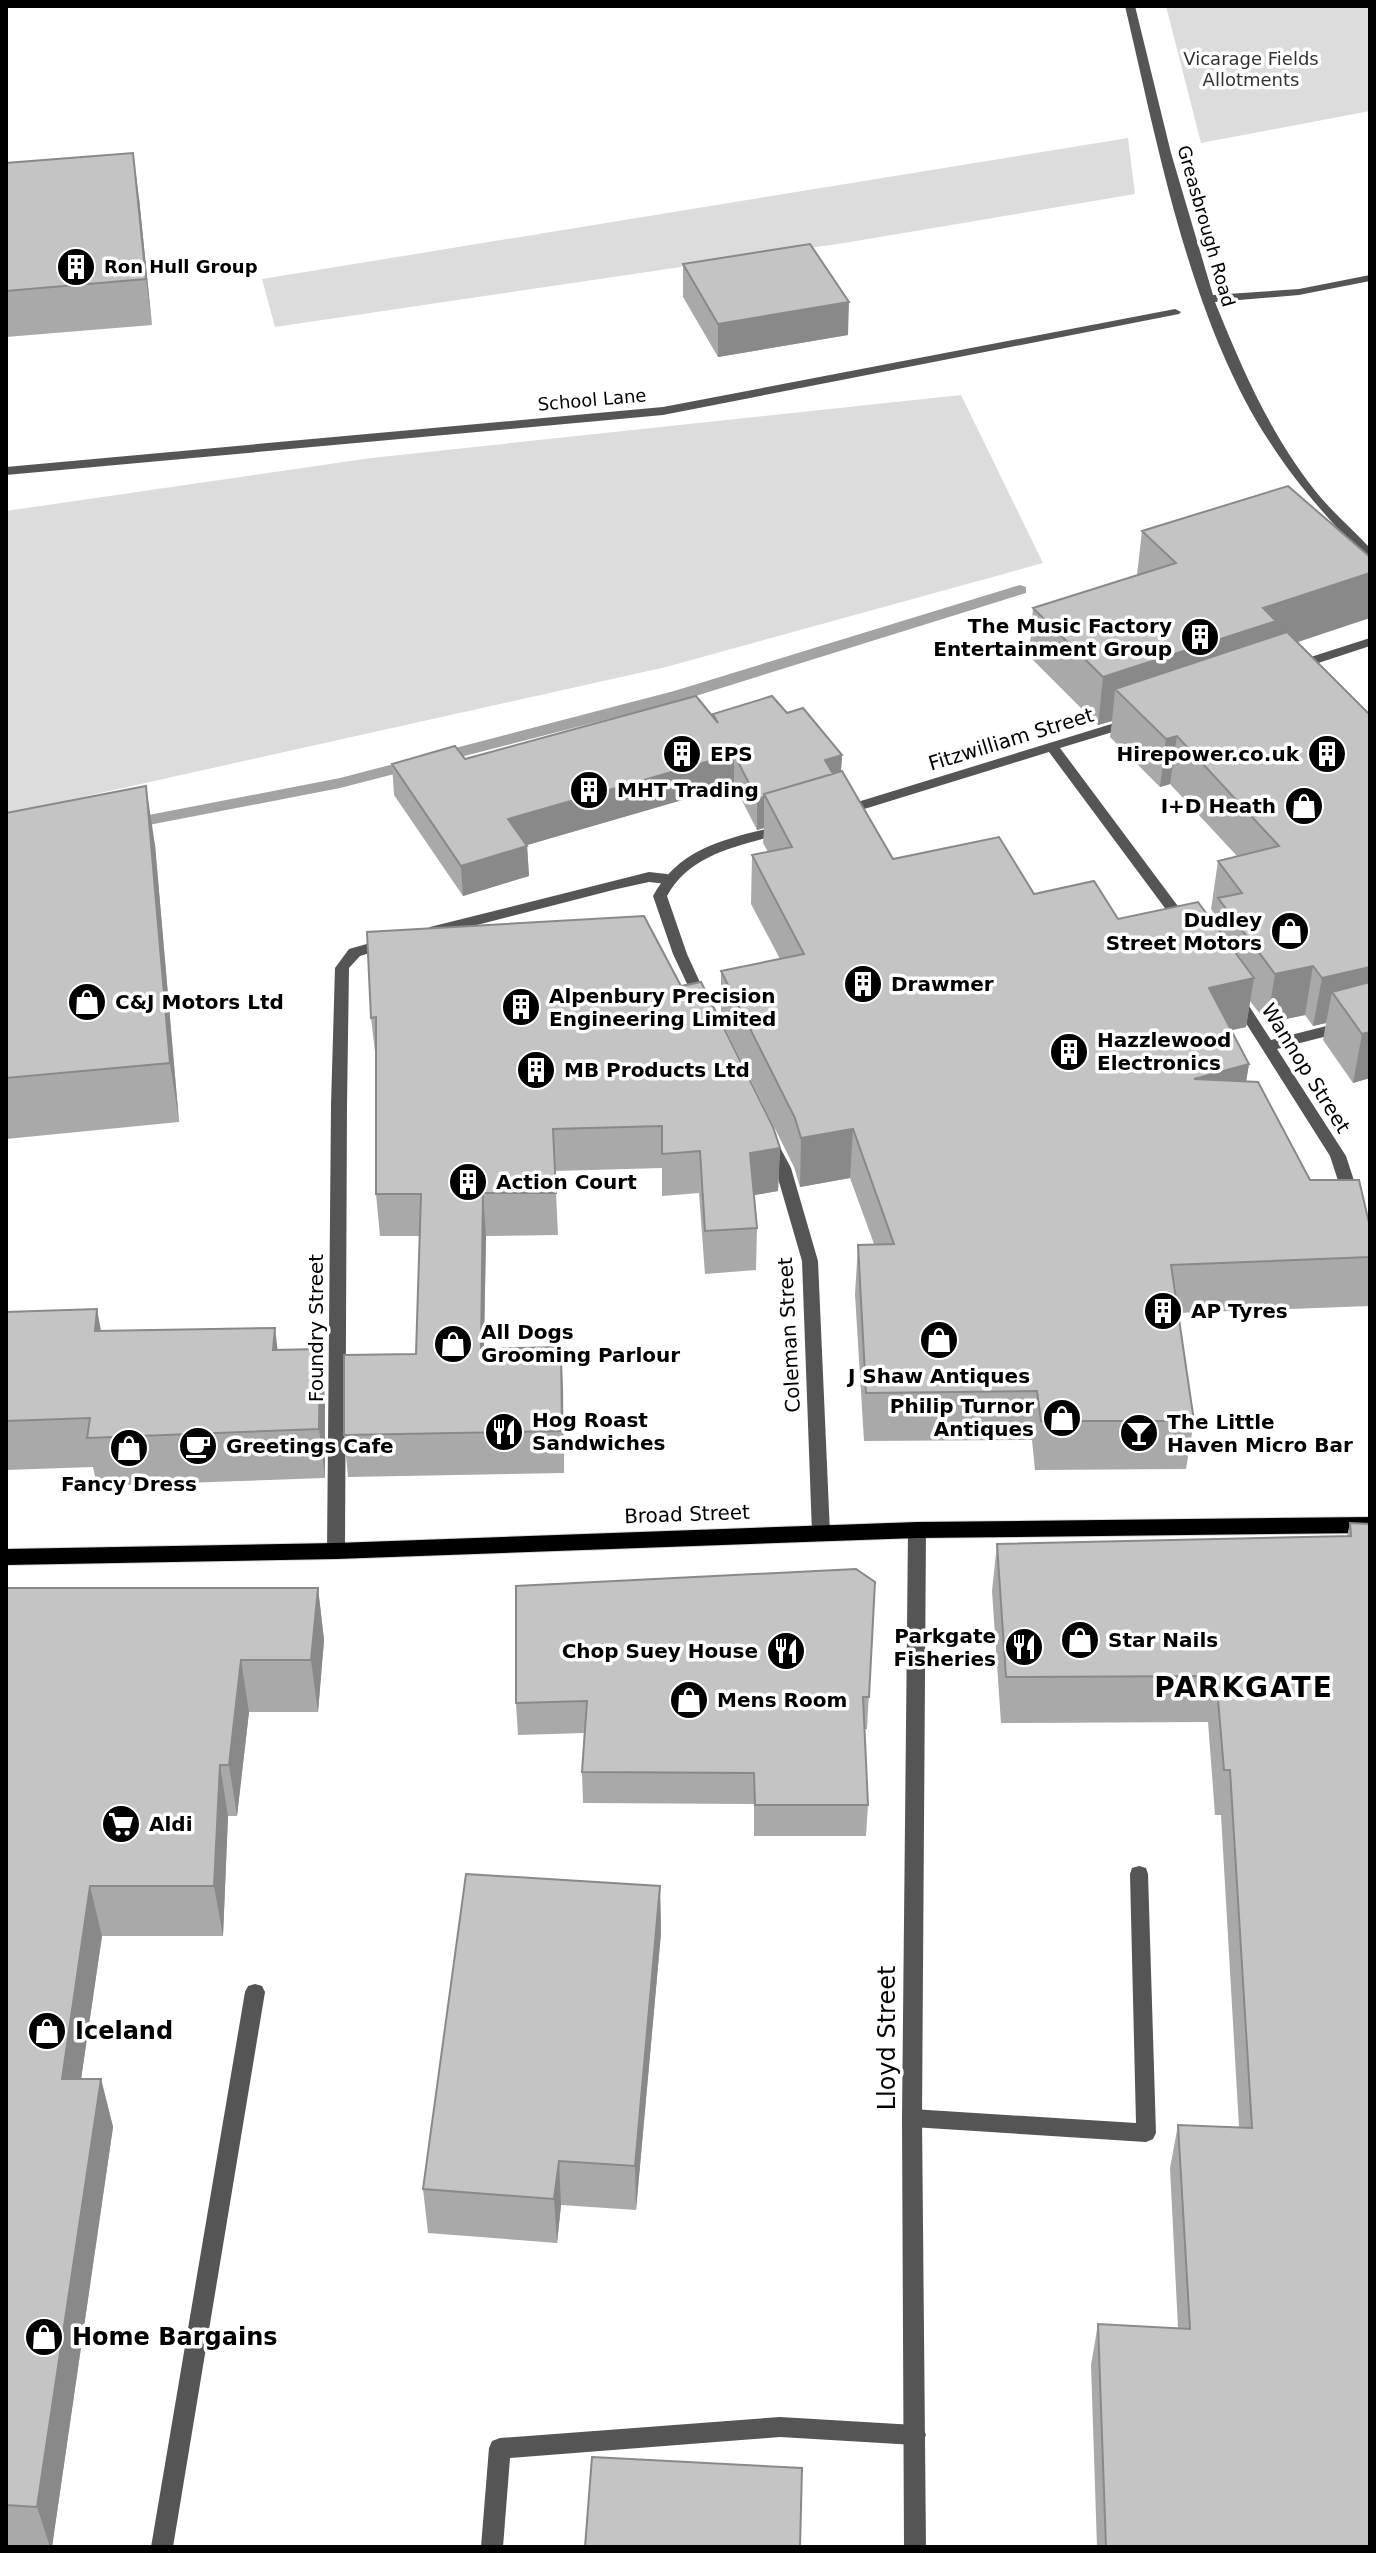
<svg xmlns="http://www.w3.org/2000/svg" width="1376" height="2553" viewBox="0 0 1376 2553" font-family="'DejaVu Sans',sans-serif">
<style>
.green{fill:#dcdcdc}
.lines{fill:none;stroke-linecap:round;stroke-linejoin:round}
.stream{fill:#a3a3a3;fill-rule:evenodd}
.primary-casing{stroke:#dbdbdb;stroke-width:2}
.lane{fill:#555;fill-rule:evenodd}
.street{fill:#555;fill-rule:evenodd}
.primary{fill:#000;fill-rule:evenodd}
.wall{fill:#a9a9a9}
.shaded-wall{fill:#898989}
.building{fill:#c4c4c4;stroke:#898989;stroke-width:2}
.labels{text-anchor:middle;stroke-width:7;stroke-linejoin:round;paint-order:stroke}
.far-park-label{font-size:18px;fill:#333;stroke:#fff}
.far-street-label{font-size:18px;fill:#000;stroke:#fff}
.far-poi-label{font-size:18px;font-weight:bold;fill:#000;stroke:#fff;text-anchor:start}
.poi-label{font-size:20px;font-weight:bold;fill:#000;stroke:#fff;text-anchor:start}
.street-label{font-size:20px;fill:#000;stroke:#fff}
.near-poi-label{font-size:24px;font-weight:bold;fill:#000;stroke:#fff;text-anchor:start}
.near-street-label{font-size:24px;fill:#000;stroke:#fff}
.district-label{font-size:28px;font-weight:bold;letter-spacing:2px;fill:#000;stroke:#fff}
</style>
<rect width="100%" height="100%" fill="#fff"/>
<path class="green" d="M1166,6H1370V111L1201,143Z
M1128,138L1135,194L844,243L275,327L262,279Z
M961,395L1043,563L666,667L6,814V511L371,458Z"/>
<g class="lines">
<path class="stream" d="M1020,585L1026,587V593L686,699L340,788L128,829L119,824L128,819L340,778L674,691Z"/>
<defs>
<path id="primary" d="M1370,1517V1533L917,1538L336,1559L6,1565V1549L336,1543L917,1522Z"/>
</defs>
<use href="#primary" class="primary-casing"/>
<path class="lane" d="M649,872L667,874L674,879L667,884L649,882L617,889L430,937L423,932L430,927Z
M388,938L393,940L395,943L393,946L360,956L349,968L347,1105L339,1110L334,1109L331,1105L335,968L349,949Z
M1139,1866L1146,1868L1148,1874L1156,2133L1153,2139L1146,2142L912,2127L905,2124L902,2118L905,2112L912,2109L1136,2123L1130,1874L1132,1868Z
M255,1984L262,1986L265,1992L173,2547H151L245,1992L248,1986Z
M780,2417L915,2425L923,2428L926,2435L923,2442L915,2445L780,2437L510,2458L503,2547H481L489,2448L492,2441L500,2438Z"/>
<path class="street" d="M1125,6H1135L1171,153L1213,295L1299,289L1370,275V281L1299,295L1215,302C1243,371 1273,441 1322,499C1337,516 1354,531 1370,548V559L1366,558C1330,521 1297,485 1269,441C1190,320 1158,146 1125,6Z
M1175,309L1181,312L1179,314L663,415L6,475V467L663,407Z
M1370,638V646L1297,670L1290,666L1292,663Z
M1131,718L1136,719V725L1060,748L1189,921L1191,924L1189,927H1179L1049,752L848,814H838L836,811L838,808Z
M783,825L788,826L790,829L788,832C743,845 691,852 667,896L687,954L709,1002L707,1005H697L673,954L653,896C681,845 731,838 783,825Z
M1237,993L1242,995L1271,1040L1370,1015V1025L1277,1049L1346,1156L1360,1199L1358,1203L1352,1205L1344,1199L1330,1156L1230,998Z
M339,1100L347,1105L345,1551L342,1556H330L327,1551L331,1105Z
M770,1137L775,1138L791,1168L818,1261L830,1533L827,1538H815L812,1533L802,1261L775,1168L762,1142Z
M917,1523L923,1525L926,1530L922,2118L926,2547H904L902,2118L908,1530L911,1525Z"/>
<use href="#primary" class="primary"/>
</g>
<path class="wall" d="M6,163L139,198L152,325L6,337Z
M683,264L848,335L718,357L683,297Z
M1142,531L1297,642L1370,715V1078L1353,1083L1323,1040L1326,1023L1313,1026L1305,1015L1267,1023L1250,1001L1246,1027L1231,1030L1249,1064L1246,1081L1310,1180L1370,1257V1306L1178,1313L1194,1421L1186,1469L1035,1470L1032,1440L864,1441L855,1294L858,1245L874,1244L850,1178L800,1187L794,1167L721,1020V971L780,959L751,904L752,855L768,852L763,843L764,828L757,830L734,785L527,845L529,876L463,896L394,795L392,764L465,759L713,717V714L787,713L842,755L841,772L893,859L1034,894L1118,919L1214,924L1215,915L1211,909L1218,861L1237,856L1170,784L1160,787L1110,737L1112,721L1098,725L1029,656L1033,608L1137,575Z
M6,813L155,845L179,1122L6,1139Z
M681,986L780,1148L778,1191L754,1195L757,1228L756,1270L705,1274L699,1193L662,1196V1168L555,1171L558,1235L486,1236L484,1349L561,1347L564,1473L348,1477L344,1435L416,1354L420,1236H380L376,1194V1060L371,1018Z
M6,1312L101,1331L278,1350L325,1398V1478L97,1486L93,1467L6,1470Z
M1350,1523L1370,1524V2547H1097L1091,2365L1098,2324L1178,2328L1170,2168L1178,2125L1239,2127L1221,1815H1215L1208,1722L1001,1723L992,1591L997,1544L1347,1536Z
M875,1582L867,1729H864L868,1805L866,1836H754V1804L583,1803L582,1772L585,1733L518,1735L516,1703Z
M6,1588H318L324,1640L318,1712H249L237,1816H228L223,1936H102L81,2079H101L113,2127L52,2547H6Z
M660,1886L661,1933L636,2210L561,2205L557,2243L428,2233L423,2189Z"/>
<path class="shaded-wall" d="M133,153L139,198L152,325L146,279Z
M849,302L848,335L718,357V324Z
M1370,573V618L1271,651L1115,689L1112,721L1098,725L1103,677L1263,608Z
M1177,736L1170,784L1160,787L1166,739Z
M734,754V785L510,850L508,819Z
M842,755L840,785L825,760Z
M146,786L155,845L179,1122L170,1063Z
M764,797V828L757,830V799Z
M527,846L529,876L463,896L461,866Z
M1313,966L1305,1015L1267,1023L1275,974Z
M1370,967V1013L1332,992L1326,1023L1313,1026L1322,978Z
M1254,978L1246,1027L1202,1037L1209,988Z
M1370,1032V1078L1353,1083L1362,1034Z
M1249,1064L1241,1113L1194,1079Z
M853,1129L850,1178L800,1187L801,1138Z
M780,1148L778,1191L749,1196L750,1153Z
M483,1193L486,1236L483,1391L481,1349Z
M97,1309L106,1358L95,1331Z
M275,1328L281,1377L273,1350Z
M561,1347L563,1389L564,1473L562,1431Z
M320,1349L325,1398V1478L319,1429Z
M318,1588L324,1640L318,1712L311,1660Z
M241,1660L249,1712L237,1816L229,1765Z
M220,1765L228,1816L223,1936L214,1886Z
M90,1886L102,1936L74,2127L62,2079Z
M660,1886L661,1933L636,2210L635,2166Z
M101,2079L113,2127L52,2547H50L37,2507Z
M559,2161L561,2205L557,2243L554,2199Z"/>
<path class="building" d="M133,153L146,279L6,291V163Z
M810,244L849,302L718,324L683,264Z
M1288,486L1370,557V573L1263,608L1276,621L1103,677L1033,608L1176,563L1142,531Z
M1287,632L1370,715V967L1322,978L1313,966L1275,974L1218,898L1242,893L1218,861L1279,846L1177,736L1166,739L1115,689Z
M696,696L718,723L713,714L772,696L787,713L803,708L842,755L825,760L833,774L764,794V797L757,799L734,754L508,819L527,846L461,866L392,764L455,746L465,759Z
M842,771L893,859L999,837L1034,894L1094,881L1118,919L1198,902L1254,978L1209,988L1249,1064L1194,1079L1258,1082L1310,1180H1359L1370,1227V1257L1171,1265L1194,1421H1041L1037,1391L866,1393L858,1245L894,1244L853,1129L801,1138L795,1118L721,971L804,954L752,855L792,847L764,794Z
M146,786L170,1063L6,1078V813Z
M644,916L681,986L701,982L773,1127L780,1148L750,1153L757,1228L705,1231L700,1151L662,1154V1126L553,1129L556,1193H483L481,1349L561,1347L562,1431L344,1435V1355L416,1354L421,1194H376V1017L371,1018L367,932Z
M1370,982V1032L1362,1034L1332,992Z
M97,1309L95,1331L275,1328L273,1350L320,1349L319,1429L87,1438L90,1418L6,1421V1312Z
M1350,1523L1370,1524V2547H1106L1098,2324L1190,2329L1178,2125L1252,2128L1230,1770H1224L1216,1676L1006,1677L997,1544L1351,1536Z
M856,1569L875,1582L869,1697H863L868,1805H755L754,1773L582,1772L587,1701L516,1703V1586Z
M6,1588H318L311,1660H241L229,1765H220L214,1886H90L62,2079H101L37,2507L6,2505Z
M466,1874L660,1886L635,2166L559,2161L554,2199L423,2189Z
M592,2457L802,2468L800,2547H585Z"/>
<defs>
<symbol id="building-disc" viewBox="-11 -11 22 22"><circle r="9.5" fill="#000" stroke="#fff"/><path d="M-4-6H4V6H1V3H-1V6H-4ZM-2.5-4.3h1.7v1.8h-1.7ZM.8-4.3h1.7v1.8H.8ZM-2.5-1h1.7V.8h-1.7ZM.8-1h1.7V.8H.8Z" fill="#fff"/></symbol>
<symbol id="shop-disc" viewBox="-11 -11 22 22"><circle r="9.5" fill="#000" stroke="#fff"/><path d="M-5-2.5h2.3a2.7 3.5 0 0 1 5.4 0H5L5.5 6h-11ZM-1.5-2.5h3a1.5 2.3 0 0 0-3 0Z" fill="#fff"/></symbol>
<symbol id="restaurant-disc" viewBox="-11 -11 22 22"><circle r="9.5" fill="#000" stroke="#fff"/><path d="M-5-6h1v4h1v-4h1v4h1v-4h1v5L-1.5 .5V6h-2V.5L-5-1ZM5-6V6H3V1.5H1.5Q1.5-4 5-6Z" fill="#fff"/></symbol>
<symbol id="bar-disc" viewBox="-11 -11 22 22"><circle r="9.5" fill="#000" stroke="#fff"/><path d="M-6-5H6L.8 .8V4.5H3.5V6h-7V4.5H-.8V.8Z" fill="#fff"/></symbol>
<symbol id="cafe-disc" viewBox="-11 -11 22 22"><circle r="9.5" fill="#000" stroke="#fff"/><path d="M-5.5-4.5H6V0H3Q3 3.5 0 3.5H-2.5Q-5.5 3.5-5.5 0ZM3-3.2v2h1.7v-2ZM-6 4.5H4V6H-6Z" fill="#fff"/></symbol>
<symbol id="supermarket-disc" viewBox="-11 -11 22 22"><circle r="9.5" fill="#000" stroke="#fff"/><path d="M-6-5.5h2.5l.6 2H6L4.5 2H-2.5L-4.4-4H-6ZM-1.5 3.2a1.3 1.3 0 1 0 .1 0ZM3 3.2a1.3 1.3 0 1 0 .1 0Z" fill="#fff"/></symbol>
</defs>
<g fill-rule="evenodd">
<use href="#building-disc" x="54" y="245" width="44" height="44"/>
<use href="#building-disc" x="1178" y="615" width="44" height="44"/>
<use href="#building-disc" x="660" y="732" width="44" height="44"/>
<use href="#building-disc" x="1305" y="732" width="44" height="44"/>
<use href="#building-disc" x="567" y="768" width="44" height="44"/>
<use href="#shop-disc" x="1282" y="784" width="44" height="44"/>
<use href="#shop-disc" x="1268" y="909" width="44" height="44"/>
<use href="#building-disc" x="841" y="962" width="44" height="44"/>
<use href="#shop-disc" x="65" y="980" width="44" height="44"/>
<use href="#building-disc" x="499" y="985" width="44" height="44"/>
<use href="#building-disc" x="1047" y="1030" width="44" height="44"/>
<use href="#building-disc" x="514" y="1048" width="44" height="44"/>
<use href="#building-disc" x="446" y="1160" width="44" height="44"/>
<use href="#building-disc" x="1141" y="1289" width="44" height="44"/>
<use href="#shop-disc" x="917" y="1318" width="44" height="44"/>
<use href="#shop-disc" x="431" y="1322" width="44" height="44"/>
<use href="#shop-disc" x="1040" y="1396" width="44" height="44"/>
<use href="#restaurant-disc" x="482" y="1410" width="44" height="44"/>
<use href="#bar-disc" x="1117" y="1411" width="44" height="44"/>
<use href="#cafe-disc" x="176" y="1424" width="44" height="44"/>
<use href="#shop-disc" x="107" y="1426" width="44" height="44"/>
<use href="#shop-disc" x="1058" y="1618" width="44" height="44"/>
<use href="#restaurant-disc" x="1002" y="1625" width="44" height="44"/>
<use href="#restaurant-disc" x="764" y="1629" width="44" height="44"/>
<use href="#shop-disc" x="667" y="1678" width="44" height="44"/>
<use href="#supermarket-disc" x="99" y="1802" width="44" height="44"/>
<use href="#shop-disc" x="25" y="2009" width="44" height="44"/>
<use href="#shop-disc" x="22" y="2315" width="44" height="44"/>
</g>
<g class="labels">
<g class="far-park-label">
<text x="1251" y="65">Vicarage Fields<tspan x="1251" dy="21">Allotments</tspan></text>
</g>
<g class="far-street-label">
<text transform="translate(1206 226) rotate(74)" y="6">Greasbrough Road</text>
<text transform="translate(592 400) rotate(-5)" y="6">School Lane</text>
</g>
<g class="far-poi-label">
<text x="104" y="273">Ron Hull Group</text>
</g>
<g class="poi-label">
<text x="1172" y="633" text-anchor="end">The Music Factory<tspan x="1172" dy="23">Entertainment Group</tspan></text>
<text x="710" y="761">EPS</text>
<text x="1299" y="761" text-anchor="end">Hirepower.co.uk</text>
<text x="617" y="797">MHT Trading</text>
<text x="1276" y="813" text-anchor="end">I+D Heath</text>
<text x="1262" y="927" text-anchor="end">Dudley<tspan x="1262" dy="23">Street Motors</tspan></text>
<text x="891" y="991">Drawmer</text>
<text x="549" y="1003">Alpenbury Precision<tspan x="549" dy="23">Engineering Limited</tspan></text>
<text x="115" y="1009">C&amp;J Motors Ltd</text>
<text x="1097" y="1047">Hazzlewood<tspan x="1097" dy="23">Electronics</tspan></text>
<text x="564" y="1077">MB Products Ltd</text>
<text x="496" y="1189">Action Court</text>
<text x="1191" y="1318">AP Tyres</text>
<text x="481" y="1339">All Dogs<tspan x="481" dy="23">Grooming Parlour</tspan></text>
<text x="939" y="1383" text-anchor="middle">J Shaw Antiques</text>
<text x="1034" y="1413" text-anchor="end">Philip Turnor<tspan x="1034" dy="23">Antiques</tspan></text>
<text x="532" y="1427">Hog Roast<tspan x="532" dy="23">Sandwiches</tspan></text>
<text x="1167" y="1429">The Little<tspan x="1167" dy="23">Haven Micro Bar</tspan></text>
<text x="226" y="1453">Greetings Cafe</text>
<text x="129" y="1491" text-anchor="middle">Fancy Dress</text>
<text x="996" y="1643" text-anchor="end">Parkgate<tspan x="996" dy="23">Fisheries</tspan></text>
<text x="1108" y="1647">Star Nails</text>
<text x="758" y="1658" text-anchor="end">Chop Suey House</text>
<text x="717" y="1707">Mens Room</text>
<text x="149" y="1831">Aldi</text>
</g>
<g class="street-label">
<text transform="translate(1011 739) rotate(-17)" y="7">Fitzwilliam Street</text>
<text transform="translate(1306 1068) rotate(58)" y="7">Wannop Street</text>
<text transform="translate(316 1328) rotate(-90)" y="7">Foundry Street</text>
<text transform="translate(789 1335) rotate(-93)" y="7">Coleman Street</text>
<text transform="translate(687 1514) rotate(-2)" y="7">Broad Street</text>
</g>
<g class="near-poi-label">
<text x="75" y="2039">Iceland</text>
<text x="72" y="2345">Home Bargains</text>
</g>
<g class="near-street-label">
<text transform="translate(887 2038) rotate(-90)" y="8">Lloyd Street</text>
</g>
<g class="district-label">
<text x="1244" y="1697">PARKGATE</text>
</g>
</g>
<rect width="1376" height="2553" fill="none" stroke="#000000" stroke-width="16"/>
</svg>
